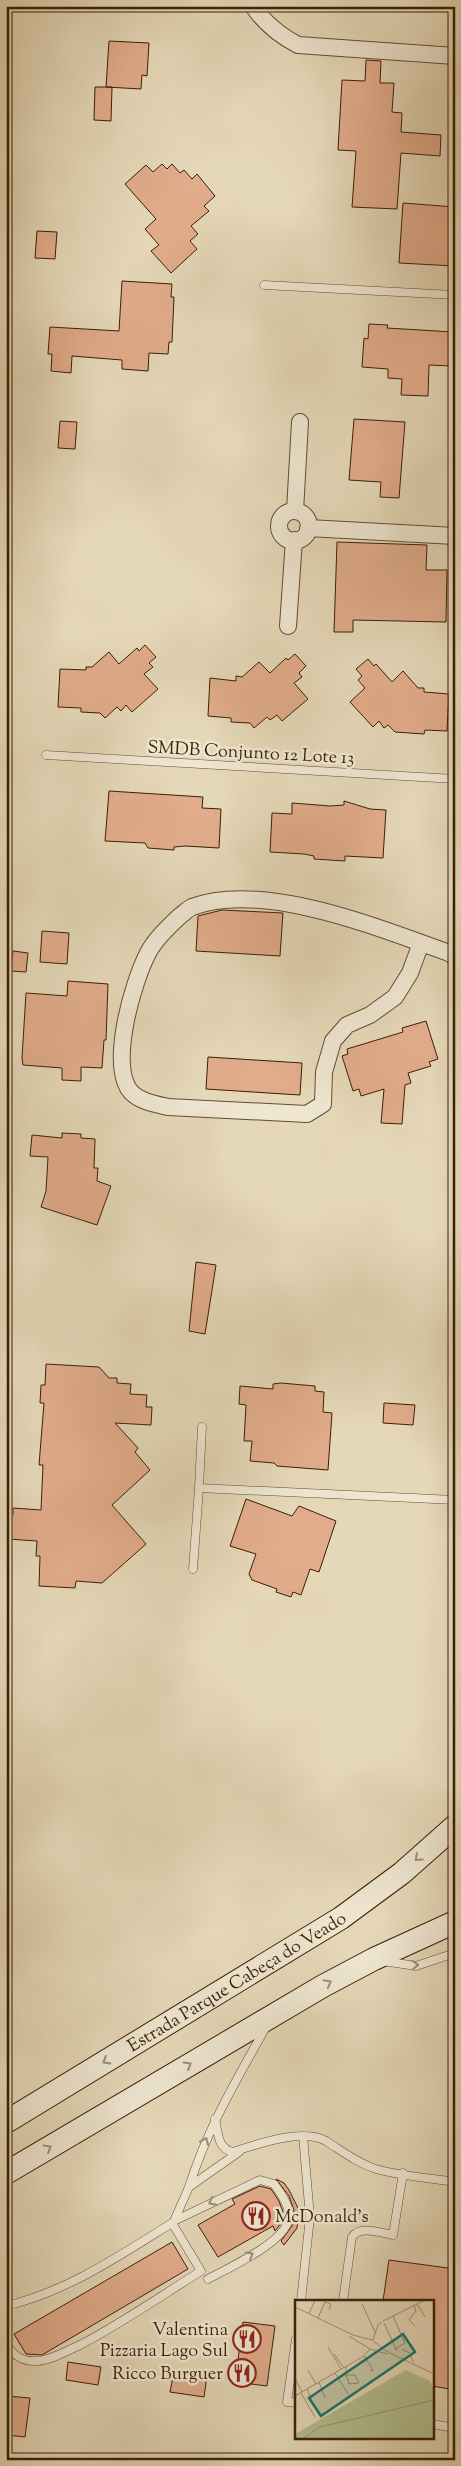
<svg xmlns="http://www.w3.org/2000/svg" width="461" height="2466" viewBox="0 0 461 2466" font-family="'Sorts Mill Goudy',serif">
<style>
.building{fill:#e1ac8b;stroke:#3a1e04}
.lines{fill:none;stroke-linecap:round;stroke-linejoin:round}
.service-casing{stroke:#654c31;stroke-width:9}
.minor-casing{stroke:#654c31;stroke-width:18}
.secondary-casing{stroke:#3a1e04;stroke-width:24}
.service{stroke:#eee6d1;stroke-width:8}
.minor{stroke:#eee6d1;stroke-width:16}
.secondary{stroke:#eee6d1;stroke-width:22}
.oneway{stroke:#9d8c75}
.labels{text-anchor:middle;stroke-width:5;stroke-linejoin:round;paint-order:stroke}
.street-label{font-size:18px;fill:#3a1e04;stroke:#eee6d1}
.poi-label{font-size:18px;fill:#3a1e04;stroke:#eee6d1;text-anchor:end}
.inset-road{fill:none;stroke:#a18e70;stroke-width:1}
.view{fill:#0f766e;fill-opacity:0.15;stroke:#0f766e;stroke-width:2.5}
.inset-edge{fill:none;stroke:#3a1e04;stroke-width:2.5}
</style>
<rect width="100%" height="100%" fill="#e5d8b8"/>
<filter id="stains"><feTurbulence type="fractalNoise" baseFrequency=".004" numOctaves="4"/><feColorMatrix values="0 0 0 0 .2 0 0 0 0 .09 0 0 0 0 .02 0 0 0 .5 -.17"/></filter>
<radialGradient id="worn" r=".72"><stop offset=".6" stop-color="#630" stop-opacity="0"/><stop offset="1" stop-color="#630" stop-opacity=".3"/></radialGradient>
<path class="building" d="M109,41L149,43L147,76L142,75L141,89L106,87Z
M366,60L381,61L380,83H394L392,112L402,113L401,132L441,135L440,156L401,153L397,209L352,207L356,151L338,150L342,80L365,81Z
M95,87H112L111,121L94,120Z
M162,164L167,169L172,164L180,173L184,170L192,179L197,174L215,196L204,206L209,211L191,226L198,234L190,241L197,249L171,273L151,251L159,245L145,229L156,219L125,184L146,165L153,172Z
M403,203L455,207V266L399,263Z
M37,231L57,232L55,259L35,258Z
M122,281L172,284L171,297H174L172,342H169L168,354L149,353L148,371L122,369V360L72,356L71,373L51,371L52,354H48L50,327L119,331Z
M369,324L388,325L387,328L453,332L451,366L429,365L428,396L401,395L402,379L388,378V369L362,367L364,338L368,339Z
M354,419L405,422L399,498L380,497L381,482L349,480Z
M60,421L77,422L75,449L58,448Z
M337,542L427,545L426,570H447L446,622L353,620V632H334Z
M145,645L156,657L149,663L153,667L144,674L158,689L132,712L126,705L121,711L117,707L105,718L100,713L81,712V708L58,707L60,669L86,670V667H92L109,652L119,664L137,648L139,651Z
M295,654L306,666L299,673L302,677L294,683L308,699L282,721L277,715L270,720L267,717L254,728L250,723L231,722V718L208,716L210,678L236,681V676L242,677L259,662L270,673L286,658L288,660Z
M368,659L374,666L376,664L392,682L403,671L418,688H424V692L449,694L447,731L425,730L424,734L395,732L388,725L384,728L379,721L373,727L350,702L365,688L358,680L362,676L356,669Z
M109,791L203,797L202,808L221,809L219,848L185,846L174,847V850L148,848L145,843L105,841Z
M344,801L370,809L386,810L383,858L345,856V861L314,859V856L304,854L270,852L272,813L292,814V803L330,806L344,805Z
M222,910L283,913L280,956L196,951L198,916Z
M42,931L69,933L67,964L40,962Z
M13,951L28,953L26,972L11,971Z
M68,981L108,984L106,1040H104L102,1068L81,1067V1081L62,1080V1068L23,1065L22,1058L26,993L67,996Z
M426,1021L438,1059L429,1062L431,1066L408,1073L411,1083L405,1085L402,1124L381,1123L384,1089L361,1096L359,1089L353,1091L342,1056L348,1054L347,1049L403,1032L402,1028Z
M208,1057L302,1063L300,1095L206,1089Z
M62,1133L81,1134V1138L95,1139L94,1168H98L97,1181L111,1186L97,1225L41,1207L46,1191L48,1157L30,1156L32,1135L62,1138Z
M196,1262L216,1265L205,1334L189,1331Z
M46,1364L99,1367L109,1378H117V1383L131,1384L130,1394L147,1395L146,1407H152L151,1425L115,1423L138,1448L135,1452L150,1470L112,1505L146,1544L102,1583L76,1581L75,1588L39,1586L40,1556H36L37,1541L7,1539L8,1515H13V1508L41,1510L43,1465H39L44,1403H40L41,1385H45Z
M281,1383L315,1386V1391L324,1392L323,1412L332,1413L328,1470L277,1466L274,1463L250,1461L252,1441H244L246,1405L239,1404L240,1386L273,1389V1384Z
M384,1403L415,1405L413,1425L383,1423Z
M246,1499L292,1516L299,1506L336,1521L319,1572L310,1569L301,1595L293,1592L291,1597L276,1592L277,1589L252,1580L249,1574L256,1554L230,1546Z
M276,2179L284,2183L289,2190L299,2210L297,2228L284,2245L281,2241L292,2226L294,2210L289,2196Z
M260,2186L271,2189L279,2201L283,2212L282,2222L275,2231L273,2226L218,2257L198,2225L235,2204L232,2199Z
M172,2242L188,2269L42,2355L26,2354L14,2334Z
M389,2260L455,2269V2390L432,2386V2301H383Z
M243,2322L275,2326L267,2386L235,2382Z
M68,2362L101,2367L98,2385L66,2380Z
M174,2371L207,2376L204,2397L170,2392Z
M6,2396L30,2398L25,2437L6,2435Z"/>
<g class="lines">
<defs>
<path id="service" d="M264,285L455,295
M46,755L455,779
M202,1427L199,1488L455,1500
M193,1569L199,1488
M383,1961L416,1966L455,1953
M215,2119C218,2131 217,2149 233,2152C257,2144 302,2128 326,2141C342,2151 357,2163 376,2169C401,2176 429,2178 455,2182
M189,2187C207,2129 237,2079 266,2027
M176,2220L260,2180L274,2184C280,2192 289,2204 289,2215C291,2240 228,2268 208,2279
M174,2221L189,2187L239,2152
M301,2301L310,2217L303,2136
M343,2301L352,2237C360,2225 381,2233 393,2235L403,2173
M6,2306C68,2291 119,2256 172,2223L201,2271C161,2296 122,2323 80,2345C66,2351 52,2360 37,2361C23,2362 12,2355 6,2343
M296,2339L287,2402L296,2403
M432,2424L455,2428"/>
<path id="minor" d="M253,6C265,24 279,35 298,45L455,56
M295,511L300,422
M279 526a15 15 0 1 1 30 0a15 15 0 1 1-30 0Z
M308,528L455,536
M288,626L294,540
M421,943L410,973L395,997L370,1015L347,1025L333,1041L324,1072L323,1104L307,1114L168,1107C154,1104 136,1101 128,1088C111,1058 133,982 148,953C155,939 169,926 180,916C184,913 188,909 192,907C263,880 381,929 449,953L455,957"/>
<g id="secondary">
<path id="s1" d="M6,2122L341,1918L402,1873L455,1826"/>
<path d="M6,2173L323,1986L374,1959L455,1922"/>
</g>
</defs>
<use href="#service" class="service-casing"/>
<use href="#minor" class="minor-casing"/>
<use href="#secondary" class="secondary-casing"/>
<use href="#service" class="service"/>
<use href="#minor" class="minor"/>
<use href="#secondary" class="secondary"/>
</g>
<defs><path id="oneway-chevron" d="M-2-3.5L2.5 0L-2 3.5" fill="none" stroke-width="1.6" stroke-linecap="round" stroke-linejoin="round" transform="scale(1.25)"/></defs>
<g class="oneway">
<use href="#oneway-chevron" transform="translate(418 1858) rotate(138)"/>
<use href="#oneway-chevron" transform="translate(415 1965) rotate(-2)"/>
<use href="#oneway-chevron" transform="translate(328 1983) rotate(-28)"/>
<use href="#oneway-chevron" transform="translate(106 2061) rotate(149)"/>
<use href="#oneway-chevron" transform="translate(188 2065) rotate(-31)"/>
<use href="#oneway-chevron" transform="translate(205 2141) rotate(-67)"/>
<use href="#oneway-chevron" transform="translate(48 2148) rotate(-31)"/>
<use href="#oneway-chevron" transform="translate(212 2202) rotate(152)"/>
<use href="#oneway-chevron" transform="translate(250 2255) rotate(-30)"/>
</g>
<defs>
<symbol id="restaurant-ring" viewBox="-11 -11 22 22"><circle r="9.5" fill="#eee6d1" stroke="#8f2418" stroke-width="1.5"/><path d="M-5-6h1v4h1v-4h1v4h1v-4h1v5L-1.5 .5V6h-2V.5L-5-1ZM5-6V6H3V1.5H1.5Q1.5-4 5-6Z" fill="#8f2418"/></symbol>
</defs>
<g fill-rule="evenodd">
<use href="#restaurant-ring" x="240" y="2200" width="32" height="32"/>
<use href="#restaurant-ring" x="231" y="2323" width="32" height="32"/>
<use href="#restaurant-ring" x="226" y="2357" width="32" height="32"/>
</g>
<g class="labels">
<g class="street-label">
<text transform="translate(251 752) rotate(3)" y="6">SMDB Conjunto 12 Lote 13</text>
<text dy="6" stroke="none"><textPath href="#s1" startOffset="270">Estrada Parque Cabeça do Veado</textPath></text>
</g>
<g class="poi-label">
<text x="275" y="2222" text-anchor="start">McDonald's</text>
<text x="228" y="2335">Valentina<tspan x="228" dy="21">Pizzaria Lago Sul</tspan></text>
<text x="223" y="2379">Ricco Burguer</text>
</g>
</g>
<g transform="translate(295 2300)">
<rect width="139" height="139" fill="#e5d8b8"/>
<path d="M111,70L135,81L139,89V138H0V134Z" fill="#b2bf90"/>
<path class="inset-road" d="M67,4L80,32M122,4L130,17M119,6L121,11L114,20L120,26M0,7L58,35L77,40L91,51L139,74M14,14L20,0M98,16L110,43L100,49M23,18L30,2L36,4L34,10M88,21L130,0M89,23L102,51M54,36L75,49L92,54M78,40L83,25L87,22M33,47L46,69M107,49L115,53L118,62M39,54L49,68M69,56L78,70L75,71M13,70L21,84M40,73L53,94M51,75H60L64,83L54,84L53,80L51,76V66M0,78L7,92M24,82L30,98M12,89L19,106M6,93L20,117M0,96L69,56L75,49M9,138L25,127L139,100"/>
<path class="view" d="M108,34L120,52L26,116L14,98Z"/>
<rect width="139" height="139" class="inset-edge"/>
</g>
<rect width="461" height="2466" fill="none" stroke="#e5d8b8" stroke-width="25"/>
<rect x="8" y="8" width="446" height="2451" fill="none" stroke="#3a1e04" stroke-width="2.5"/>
<rect x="12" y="12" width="436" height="2441" fill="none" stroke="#3a1e04"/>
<rect width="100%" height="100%" filter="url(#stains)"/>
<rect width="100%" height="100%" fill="url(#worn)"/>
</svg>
